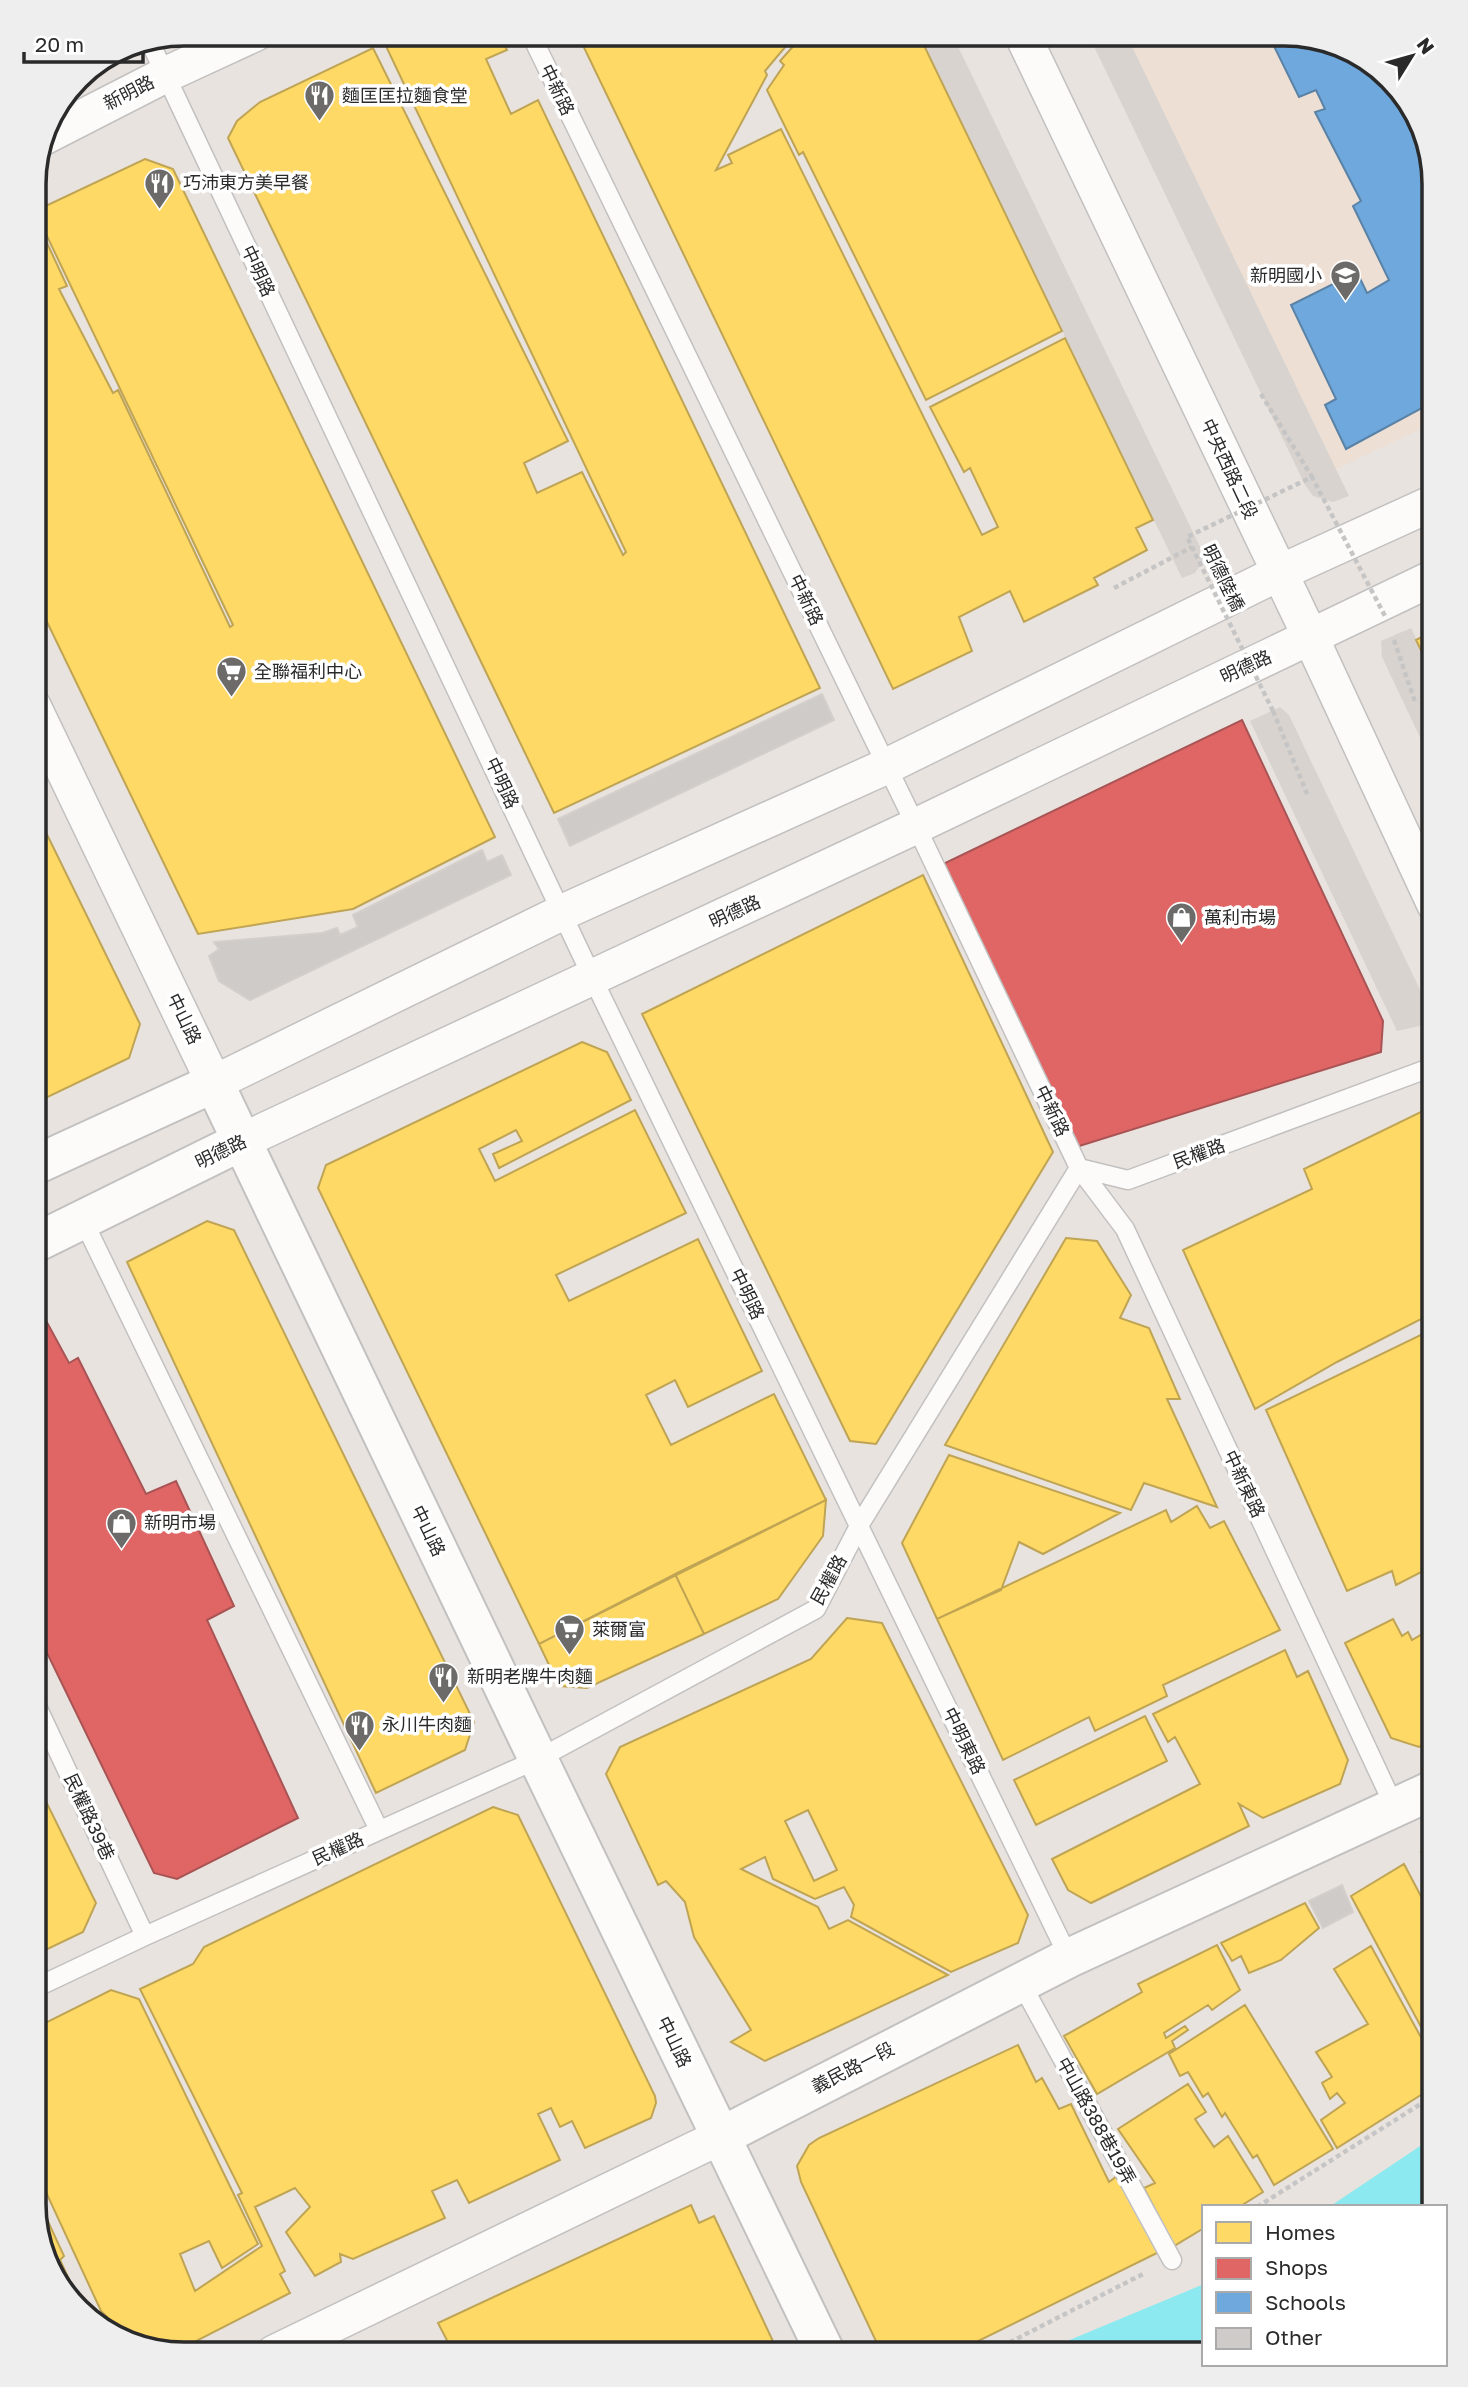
<svg xmlns="http://www.w3.org/2000/svg" width="1468" height="2387" viewBox="0 0 1468 2387" font-family="'Golos Text','Noto Sans TC',sans-serif">
<style>
.education{fill:#eddfd3}
.plaza{fill:#d9d3cf}
.water{fill:#8de9f0}
.homes{fill:#ffd966;stroke:#bfa454;stroke-width:2;fill-rule:evenodd}
.shops{fill:#e06666;stroke:#a95454;stroke-width:2}
.schools{fill:#6fa8dc;stroke:#5a82a7;stroke-width:2}
.building{fill:#cfcbc8;stroke:#d4cfcb;stroke-width:2}
.lines{fill:none;stroke-linecap:round;stroke-linejoin:round}
.lane-casing{stroke:#c2c1c1;stroke-width:21}
.street-casing{stroke:#c2c1c1;stroke-width:38}
.secondary-casing{stroke:#c2c1c1;stroke-width:42}
.path{stroke:#c6c5c5;stroke-width:4.5;stroke-dasharray:5 3.5;stroke-linecap:butt}
.lane{stroke:#fcfbfa;stroke-width:18}
.street{stroke:#fcfbfa;stroke-width:35}
.secondary{stroke:#fcfbfa;stroke-width:38}
.path-bridge{stroke:#c6c5c5;stroke-width:4.5;stroke-dasharray:5 3.5;stroke-linecap:butt}
.labels{text-anchor:middle;stroke-width:7;stroke-linejoin:round;paint-order:stroke}
.street-label{font-size:18px;fill:#2a2a2a;stroke:#fff}
.poi-label{font-size:18px;fill:#2a2a2a;stroke:#fff;text-anchor:start}
.rim{fill:none;stroke:#2a2a2a;stroke-width:3.5}
</style>
<rect width="100%" height="100%" fill="#e9e3df"/>
<path class="education" d="M1126,34H1295L1368,59L1419,117L1435,183V422L1336,469Z"/>
<path class="plaza" d="M918,33L952,34L1205,557L1195,573L1182,578Z
M1088,34H1126L1349,496L1333,502L1313,496L1305,485Z
M1411,628L1435,679V769L1382,657L1381,641Z
M1280,707L1289,715L1432,1015L1424,1025L1397,1031L1250,721Z"/>
<path class="water" d="M1435,2136L1434,2207H1329Z
M1204,2284V2354H1040L1060,2344Z"/>
<path class="homes" d="M401,33H499L507,50L486,59L511,114L538,100L820,688L554,813L228,138L237,121L260,102L373,48L568,441L524,463L537,493L582,472L623,555L626,552L384,42Z
M577,33H797L765,71L767,75L716,170L732,163L728,155L781,129L982,535L998,527L970,468L964,472L930,407L1065,338L1153,520L1136,528L1147,550L1094,578L1098,585L1024,622L1010,591L959,617L972,651L893,689Z
M805,33H918L1062,331L926,400L803,152L799,155L767,90L784,65L780,61Z
M145,159L173,169L495,837L353,909L198,934L33,593L34,215L67,286L59,289L113,393L118,390L230,627L233,625L35,211Z
M1435,630V679L1416,640Z
M33,806L140,1024L129,1058L33,1104Z
M923,875L1053,1152L876,1444L850,1441L642,1014Z
M582,1042L607,1052L631,1100L499,1168L493,1154L522,1141L516,1130L479,1149L495,1181L635,1110L686,1213L556,1275L569,1301L698,1239L762,1371L688,1407L675,1380L646,1395L671,1445L774,1394L826,1500L539,1644L318,1188L326,1165Z
M1435,1105V1312L1337,1362L1255,1409L1183,1250L1312,1189L1304,1169Z
M207,1221L234,1230L474,1722L465,1750L376,1793L127,1262Z
M1066,1238L1097,1241L1131,1295L1120,1318L1149,1328L1180,1399H1167L1217,1507L1144,1483L1131,1510L945,1445Z
M1435,1328V1419L1422,1426L1435,1455V1565L1396,1585L1392,1571L1347,1591L1266,1410Z
M949,1455L1120,1513L1043,1554L1019,1542L1001,1590L937,1619L902,1543Z
M826,1500L823,1536L778,1599L704,1634L675,1574Z
M1197,1506L1210,1528L1224,1521L1280,1630L1163,1685L1167,1696L1095,1731L1089,1717L1003,1760L937,1619L1166,1510L1171,1522Z
M675,1574L704,1634L587,1688L559,1686L539,1644Z
M847,1618L882,1623L1028,1915L1018,1943L951,1972L851,1917L854,1905L844,1887L815,1899L773,1879L765,1857L741,1869L818,1907L829,1929L848,1920L948,1975L765,2061L731,2042L751,2030L694,1937L685,1902L666,1881L658,1885L606,1774L620,1747L811,1659ZM808,1810L837,1870L814,1881L785,1821Z
M1393,1619L1402,1636L1408,1632L1412,1640L1429,1630L1432,1636L1435,1635V1739L1419,1747L1391,1738L1345,1643Z
M1285,1650L1297,1677L1308,1671L1348,1760L1340,1784L1263,1818L1239,1804L1249,1826L1091,1903L1068,1890L1052,1859L1200,1784L1175,1737L1168,1742L1153,1714Z
M1145,1716L1167,1761L1036,1825L1014,1780Z
M33,1775L96,1903L83,1932L33,1956Z
M493,1807L518,1815L655,2096L656,2103L651,2118L585,2148L572,2121L560,2127L551,2108L538,2114L560,2160L469,2203L457,2180L432,2191L445,2218L353,2259L340,2254L341,2262L315,2276L286,2232L310,2207L295,2188L255,2207L285,2271L280,2274L290,2293L173,2353L129,2338L101,2311L33,2164V2029L111,1990L139,1999L258,2244L222,2268L209,2241L180,2254L195,2291L262,2246L238,2195L242,2193L140,1989L193,1964L204,1947Z
M1435,1845V1896L1423,1872L1429,1869L1421,1852Z
M1404,1864L1435,1923V2053L1351,1896Z
M1305,1903L1319,1928L1281,1960L1249,1973L1241,1956L1232,1961L1221,1943Z
M1217,1945L1240,1990L1212,2010L1208,2005L1164,2033L1166,2038L1185,2026L1188,2030L1172,2041L1175,2048L1097,2094L1064,2036L1142,1992L1138,1984Z
M1371,1946L1435,2063V2086L1337,2148L1321,2120L1345,2103L1337,2093L1330,2099L1322,2083L1332,2077L1316,2052L1368,2024L1334,1969Z
M1245,2005L1333,2149L1274,2185L1257,2155L1253,2158L1225,2113L1222,2117L1208,2093L1203,2097L1188,2072L1180,2076L1169,2054Z
M1018,2045L1036,2082L1042,2078L1059,2109L1071,2104L1109,2182L1117,2176L1159,2252L952,2354H882L801,2182L797,2166L809,2145L819,2138Z
M1188,2084L1206,2112L1195,2119L1214,2147L1228,2136L1263,2192L1239,2207H1204V2228L1174,2246L1144,2188L1155,2183L1118,2129Z
M33,2189L64,2256L60,2260L83,2309L49,2270L33,2204Z
M691,2205L699,2223L714,2216L779,2354H454L438,2323Z"/>
<path class="shops" d="M1242,720L1383,1021L1381,1052L1076,1147L937,867Z
M37,1304L69,1363L78,1358L146,1494L176,1481L234,1606L207,1620L298,1818L177,1879L154,1873L33,1624V1305Z"/>
<path class="schools" d="M1268,34H1295L1368,59L1419,117L1435,183V379L1433,380L1435,401L1346,449L1325,405L1336,399L1291,305L1357,272L1367,293L1389,280L1353,206L1361,201L1315,112L1325,109L1316,90L1299,97Z"/>
<path class="building" d="M822,694L834,720L570,846L558,819Z
M482,850L487,862L502,855L511,875L250,1000L219,981L209,956L219,949L214,942L322,933L337,928L340,935L358,927L353,915Z
M1342,1885L1353,1912L1323,1928L1309,1901Z"/>
<g class="lines">
<defs>
<path id="lane" d="M530,33L916,826L1079,1168L1125,1229L1395,1808
M149,40L593,979L1069,1958
M83,1220L379,1830
M33,1698L145,1936
M1020,1981L1172,2260
M33,1989L145,1936L538,1759L816,1609L860,1524L1079,1168L1128,1180L1435,1066"/>
<path id="street" d="M1022,34L1310,636L1435,905
M42,138L165,75L256,33
M33,706L214,1083L563,912L887,766L1279,573L1435,502
M242,1141L916,826L1435,577
M274,2353L720,2137"/>
<path id="secondary" d="M33,1166L214,1083L538,1759L826,2354
M33,1244L242,1141
M720,2137L1069,1958L1435,1789"/>
</defs>
<use href="#lane" class="lane-casing"/>
<use href="#street" class="street-casing"/>
<use href="#secondary" class="secondary-casing"/>
<path class="path" d="M1261,394L1312,477
M1114,588L1192,547
M1394,640L1415,702
M1273,711L1308,796
M1257,2207L1435,2095
M987,2354L1145,2273"/>
<use href="#lane" class="lane"/>
<use href="#street" class="street"/>
<use href="#secondary" class="secondary"/>
<path class="path-bridge" d="M1273,711L1187,537L1312,477L1386,618"/>
</g>
<defs>
<symbol id="restaurant-pin" viewBox="-11 -11 22 30"><path d="M0 17L-7.5 6A9.5 9.5 0 1 1 7.5 6Z" fill="#6d6b69" stroke="#fff"/><path d="M-5-6h1v4h1v-4h1v4h1v-4h1v5L-1.5 .5V6h-2V.5L-5-1ZM5-6V6H3V1.5H1.5Q1.5-4 5-6Z" fill="#fff"/></symbol>
<symbol id="school-pin" viewBox="-11 -11 22 30"><path d="M0 17L-7.5 6A9.5 9.5 0 1 1 7.5 6Z" fill="#6d6b69" stroke="#fff"/><path d="M0-5L7-2L0 1L-7-2ZM-4 1L0 2.5L4 1V4Q0 6-4 4Z" fill="#fff"/></symbol>
<symbol id="supermarket-pin" viewBox="-11 -11 22 30"><path d="M0 17L-7.5 6A9.5 9.5 0 1 1 7.5 6Z" fill="#6d6b69" stroke="#fff"/><path d="M-6-5.5h2.5l.6 2H6L4.5 2H-2.5L-4.4-4H-6ZM-1.5 3.2a1.3 1.3 0 1 0 .1 0ZM3 3.2a1.3 1.3 0 1 0 .1 0Z" fill="#fff"/></symbol>
<symbol id="shop-pin" viewBox="-11 -11 22 30"><path d="M0 17L-7.5 6A9.5 9.5 0 1 1 7.5 6Z" fill="#6d6b69" stroke="#fff"/><path d="M-5-2.5h2.3a2.7 3.5 0 0 1 5.4 0H5L5.5 6h-11ZM-1.5-2.5h3a1.5 2.3 0 0 0-3 0Z" fill="#fff"/></symbol>
</defs>
<g fill-rule="evenodd">
<use href="#restaurant-pin" x="302" y="78" width="35" height="47"/>
<use href="#restaurant-pin" x="142" y="166" width="35" height="47"/>
<use href="#school-pin" x="1328" y="258" width="35" height="47"/>
<use href="#supermarket-pin" x="214" y="654" width="35" height="47"/>
<use href="#shop-pin" x="1164" y="900" width="35" height="47"/>
<use href="#shop-pin" x="104" y="1506" width="35" height="47"/>
<use href="#supermarket-pin" x="552" y="1612" width="35" height="47"/>
<use href="#restaurant-pin" x="426" y="1660" width="35" height="47"/>
<use href="#restaurant-pin" x="342" y="1708" width="35" height="47"/>
</g>
<g class="labels">
<g class="street-label">
<text transform="translate(557 90) rotate(64)" y="6">中新路</text>
<text transform="translate(129 93) rotate(-27)" y="6">新明路</text>
<text transform="translate(258 271) rotate(65)" y="6">中明路</text>
<text transform="translate(1229 469) rotate(65)" y="6">中央西路二段</text>
<text transform="translate(1223 578) rotate(64)" y="6">明德陸橋</text>
<text transform="translate(806 600) rotate(64)" y="6">中新路</text>
<text transform="translate(1246 667) rotate(-25)" y="6">明德路</text>
<text transform="translate(502 783) rotate(65)" y="6">中明路</text>
<text transform="translate(735 912) rotate(-25)" y="6">明德路</text>
<text transform="translate(184 1019) rotate(64)" y="6">中山路</text>
<text transform="translate(1052 1111) rotate(64)" y="6">中新路</text>
<text transform="translate(221 1152) rotate(-26)" y="6">明德路</text>
<text transform="translate(1199 1154) rotate(-20)" y="6">民權路</text>
<text transform="translate(747 1294) rotate(64)" y="6">中明路</text>
<text transform="translate(1244 1484) rotate(65)" y="6">中新東路</text>
<text transform="translate(428 1531) rotate(64)" y="6">中山路</text>
<text transform="translate(829 1580) rotate(-61)" y="6">民權路</text>
<text transform="translate(964 1741) rotate(64)" y="6">中明東路</text>
<text transform="translate(89 1817) rotate(65)" y="6">民權路39巷</text>
<text transform="translate(338 1849) rotate(-24)" y="6">民權路</text>
<text transform="translate(674 2042) rotate(64)" y="6">中山路</text>
<text transform="translate(853 2068) rotate(-27)" y="6">義民路一段</text>
<text transform="translate(1096 2121) rotate(61)" y="6">中山路388巷19弄</text>
</g>
<g class="poi-label">
<text x="342" y="102">麵匡匡拉麵食堂</text>
<text x="183" y="189">巧沛東方美早餐</text>
<text x="1322" y="282" text-anchor="end">新明國小</text>
<text x="254" y="678">全聯福利中心</text>
<text x="1204" y="924">萬利市場</text>
<text x="144" y="1529">新明市場</text>
<text x="592" y="1636">萊爾富</text>
<text x="467" y="1683">新明老牌牛肉麵</text>
<text x="382" y="1731">永川牛肉麵</text>
</g>
</g>
<path d="M0 0H1468V2387H0ZM184 46H1284A138 138 0 0 1 1422 184V2204A138 138 0 0 1 1284 2342H184A138 138 0 0 1 46 2204V184A138 138 0 0 1 184 46Z" fill="#eee" fill-rule="evenodd"/>
<path class="rim" d="M184 46H1284A138 138 0 0 1 1422 184V2204A138 138 0 0 1 1284 2342H184A138 138 0 0 1 46 2204V184A138 138 0 0 1 184 46Z"/>
<rect x="1202" y="2205" width="245" height="161" fill="#ffffff" stroke="#aaaaaa" stroke-width="2"/>
<rect x="1216" y="2222" width="35" height="21" fill="#ffd966" stroke="#aaaaaa" stroke-width="2"/>
<text x="1265" y="2240" font-size="21" fill="#2a2a2a">Homes</text>
<rect x="1216" y="2258" width="35" height="21" fill="#e06666" stroke="#aaaaaa" stroke-width="2"/>
<text x="1265" y="2275" font-size="21" fill="#2a2a2a">Shops</text>
<rect x="1216" y="2292" width="35" height="21" fill="#6fa8dc" stroke="#aaaaaa" stroke-width="2"/>
<text x="1265" y="2310" font-size="21" fill="#2a2a2a">Schools</text>
<rect x="1216" y="2328" width="35" height="21" fill="#cfcbc8" stroke="#aaaaaa" stroke-width="2"/>
<text x="1265" y="2345" font-size="21" fill="#2a2a2a">Other</text>
<g transform="translate(1412 56) rotate(53)" stroke="#ffffff" stroke-width="5" paint-order="stroke">
<path d="M0-5L12 26L0 18L-12 26Z" fill="#2a2a2a"/>
<text y="-10" font-size="19" font-weight="bold" text-anchor="middle" fill="#2a2a2a">N</text>
</g>
<path d="M24 52v10h119v-10" fill="none" stroke="#2a2a2a" stroke-width="3.5"/>
<text x="35" y="52" font-size="21" fill="#2a2a2a" stroke="#ffffff" stroke-width="5" paint-order="stroke">20 m</text>
</svg>
